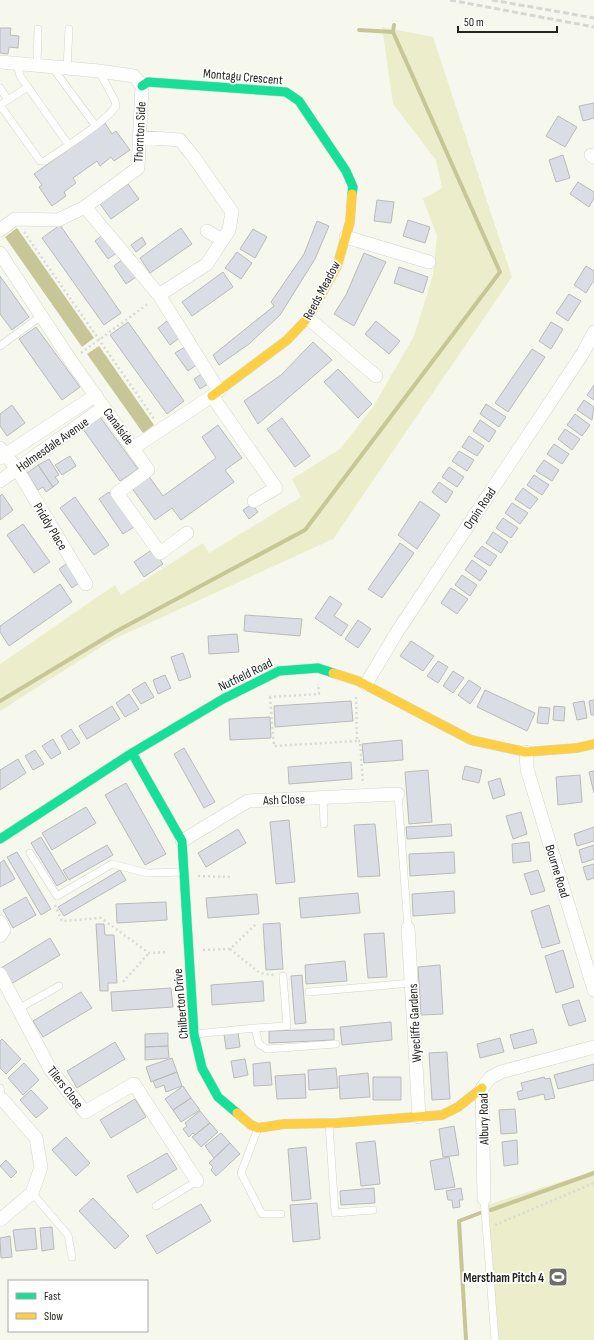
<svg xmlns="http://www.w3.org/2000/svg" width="594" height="1340" viewBox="0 0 594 1340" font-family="'Sofia Sans Condensed',sans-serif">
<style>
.green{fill:#ecedca}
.water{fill:#c6c696}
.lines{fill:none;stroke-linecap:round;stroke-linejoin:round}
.stream{stroke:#c6c696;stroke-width:4}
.building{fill:#dbdde4;stroke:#babab9}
.lane-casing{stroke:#d4d5cd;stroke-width:8}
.street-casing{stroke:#d4d5cd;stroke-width:14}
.fast-casing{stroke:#d4d5cd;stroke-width:10}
.slow-casing{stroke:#d4d5cd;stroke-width:10}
.path{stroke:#d9d9d6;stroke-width:2.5;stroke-dasharray:2 3;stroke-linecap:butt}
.lane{stroke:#fefefc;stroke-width:7}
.street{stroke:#fefefc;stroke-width:13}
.fast{stroke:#16e098;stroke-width:9}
.slow{stroke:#ffcf43;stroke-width:9}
.rail{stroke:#d7d8d5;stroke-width:3;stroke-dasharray:6 3;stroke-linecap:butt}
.labels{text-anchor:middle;stroke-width:3.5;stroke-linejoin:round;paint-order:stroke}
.street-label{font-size:13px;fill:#25251f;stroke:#fff}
.poi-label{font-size:13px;font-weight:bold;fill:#25251f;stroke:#fff;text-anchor:end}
</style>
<rect width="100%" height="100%" fill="#f6f8ee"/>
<path class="green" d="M382,27L433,37L512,277L333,539L112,640L0,711V664L115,585L121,595L203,543L209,553L301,497L292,479L340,449L373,407L414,336L433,275L437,236L423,199L442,188L436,160L393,104Z
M594,1171V1340H498L487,1205Z"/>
<path class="water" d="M17,228L94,338L82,347L5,237Z
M99,346L154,425L143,433L87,354Z"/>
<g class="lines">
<path class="stream" d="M359,30L393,32L394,25
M0,701L115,632L305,530L500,272L393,32
M491,1210L594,1173
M466,1340L459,1221L480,1213"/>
</g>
<path class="building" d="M0,28H11L10,35L19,36L18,48L9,47L8,54L0,53Z
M594,103V118L583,121L579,106Z
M558,116L577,127L565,147L546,136Z
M105,123L112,134L116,131L130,150L114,161L111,157L100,166L97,161L73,178L76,183L64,192L66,196L52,206L39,187L42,185L34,174Z
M563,155L570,178L556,182L549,160Z
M578,182L594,192V198L589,207L570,194Z
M128,184L139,199L111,219L100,204Z
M377,200L394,202L391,223L374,221Z
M408,220L430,227L425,243L403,236Z
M317,221L329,226L315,259L280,315L249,344L219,365L213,355L274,306L271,302L304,254Z
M60,225L121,313L104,325L42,238Z
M181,228L192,244L150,273L140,258Z
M253,229L267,237L255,258L240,249Z
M105,233L118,252L108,259L95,241Z
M142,237L146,244L136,252L131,245Z
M237,252L252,263L241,279L225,268Z
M364,253L386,262L354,326L334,314L346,295Z
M123,259L136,277L126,284L114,266Z
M586,266L594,271V280L586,293L574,285Z
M399,267L428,277L423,293L394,283Z
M223,272L233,287L192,316L182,302Z
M0,276L29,317L12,330L0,314Z
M569,294L581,301L568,321L556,313Z
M167,321L179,338L170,345L158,328Z
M376,321L400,341L389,354L365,334Z
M128,322L184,401L167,414L110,335Z
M551,322L563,329L551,349L539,341Z
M36,327L80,387L62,400L19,339Z
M313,342L332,360L258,424L244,401L281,375Z
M185,347L198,364L188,371L175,353Z
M532,349L545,357L508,412L495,403Z
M338,369L372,404L358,418L324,382Z
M204,372L211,382L200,389L194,379Z
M594,385V400L587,395Z
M584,400L594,407L592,420L577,410Z
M486,404L506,417L499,427L480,414Z
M12,405L25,423L7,436L0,426V414Z
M575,414L590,425L582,436L567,425Z
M100,417L138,469L120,481L83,429Z
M282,418L310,456L295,467L267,429Z
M480,420L496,431L489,442L473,431Z
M218,425L242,458L225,470L234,482L181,520L172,508L155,520L131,487L148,475L163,496L216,458L202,437Z
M565,429L580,439L572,450L558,439Z
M469,436L484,446L477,456L462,447Z
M554,444L569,454L562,464L547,454Z
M459,451L474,460L467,471L452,461Z
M70,456L76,466L62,475L55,465Z
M49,459L59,475L55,477L59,482L53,487L38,465Z
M544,460L559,470L552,481L536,471Z
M38,465L53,487L46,492L43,487L38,490L27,473Z
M449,467L464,477L457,487L442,477Z
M534,475L549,485L542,495L527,485Z
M439,482L453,492L446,503L432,492Z
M523,488L538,499L530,509L515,499Z
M109,492L134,527L123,534L99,499Z
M2,494L13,510L0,520V496Z
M75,497L109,545L94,555L60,508Z
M420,501L440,515L417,549L398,535Z
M512,503L528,513L520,524L505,513Z
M252,504L258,512L249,519L243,510Z
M503,518L518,528L511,538L496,528Z
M23,524L50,562L34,573L7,535Z
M493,532L508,542L501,553L486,543Z
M400,543L414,553L382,598L368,589Z
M482,546L497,556L490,566L474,556Z
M153,549L163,564L144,577L134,562Z
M472,560L487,571L480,581L465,570Z
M69,562L82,581L72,588L59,569Z
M462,575L477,585L470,596L455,585Z
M60,584L72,602L9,646L0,632V626Z
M451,588L468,599L457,614L441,603Z
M330,596L342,604L334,616L348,625L341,636L315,618Z
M245,615L302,619L300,636L244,631Z
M358,620L371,629L358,648L345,639Z
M237,634L239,652L209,654L208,636Z
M411,641L434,656L423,671L400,656Z
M183,653L191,677L179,681L171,657Z
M438,661L448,667L438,683L427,676Z
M453,671L464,678L453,693L443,686Z
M165,675L171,688L158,694L153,680Z
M469,680L481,688L470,704L458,695Z
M145,682L154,697L141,704L132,690Z
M485,690L535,713L527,731L477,707Z
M129,694L139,709L125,717L116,703Z
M594,700V715H591L589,701Z
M351,701L353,721L275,727L274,706Z
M584,701L587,718L577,720L573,703Z
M112,706L120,719L87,739L79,726Z
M554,706L565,707L564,721L553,720Z
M539,707L550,708L548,724L537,723Z
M270,717L271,738L230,740L229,719Z
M71,729L80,743L69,750L61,736Z
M53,739L61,753L51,759L42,746Z
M402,740L403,760L364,763L362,744Z
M184,748L215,802L204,808L174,754Z
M35,750L44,764L33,770L25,756Z
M18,759L26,773L0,790V770Z
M351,762L352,779L289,784L288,767Z
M465,766L482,770L479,783L462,779Z
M428,770L432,822L409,824L405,772Z
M594,771V793L589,772Z
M580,775L582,802L558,805L556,777Z
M500,778L505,795L493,799L488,782Z
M126,783L166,854L145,865L105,795Z
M86,807L96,823L52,850L42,833Z
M521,812L527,834L513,839L506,816Z
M289,820L295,882L276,884L270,822Z
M375,824L380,876L358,877L354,825Z
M451,824L452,836L407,839L406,827Z
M594,827V841L577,846L574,834Z
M238,829L246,843L206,867L198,853Z
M41,837L67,880L57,886L31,843Z
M529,842L531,861L513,863L512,844Z
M107,845L113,855L69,880L63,870Z
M594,845V859L582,863L579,850Z
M17,852L51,909L41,915L7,857Z
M454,852L455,873L410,876L409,854Z
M4,860L15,879L0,887V863Z
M594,864V878L587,880L583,867Z
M120,870L126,880L64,916L58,907Z
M538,870L545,891L531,895L524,874Z
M454,891L455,913L413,916L412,894Z
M358,893L360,913L301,918L299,898Z
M257,894L259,914L208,918L206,898Z
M26,897L36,915L13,928L3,910Z
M166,902L167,920L117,923L116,904Z
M549,905L560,943L542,948L531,911Z
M280,923L283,969L266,970L263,924Z
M96,924H104L105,935H114L117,983H108V991H100Z
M384,933L387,977L368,978L364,934Z
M50,938L60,955L11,984L1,968Z
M563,950L574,987L556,993L545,956Z
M345,961L347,981L306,984L305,965Z
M440,965L443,1014L421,1015L418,967Z
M302,975L306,1023L295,1024L291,976Z
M263,981L264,1001L212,1005L211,985Z
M171,988L173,1007L112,1011L111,992Z
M81,992L92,1008L43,1037L33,1021Z
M579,1000L586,1021L569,1026L562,1005Z
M391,1022L392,1040L342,1045L340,1027Z
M334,1029V1040L269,1043V1031Z
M533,1029L537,1043L514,1049L510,1035Z
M238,1032L240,1047L226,1049L224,1034Z
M168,1033V1046L145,1047V1034Z
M500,1038L504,1052L480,1058L477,1044Z
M2,1039L21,1059L6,1074L0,1068V1041Z
M115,1042L125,1059L77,1088L67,1071Z
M168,1046L169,1058L145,1060V1047Z
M447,1052L450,1099L432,1100L429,1053Z
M172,1058L177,1072L151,1082L146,1067Z
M245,1059L248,1075L234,1078L231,1061Z
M270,1062L272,1085L254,1086L253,1064Z
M24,1063L39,1080L23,1095L8,1078Z
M594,1064V1080L558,1089L554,1075Z
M336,1068L338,1088L309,1090L308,1070Z
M177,1072L182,1086L166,1092L164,1085L156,1088L153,1081Z
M368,1073L370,1097L340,1099L339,1076Z
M305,1074L306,1098L277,1099L275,1076Z
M373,1077H401V1100H373Z
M544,1077L545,1079L550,1078L555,1098L545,1100L544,1094L519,1100L517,1092L523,1090L521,1083Z
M183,1086L191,1098L173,1110L165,1099Z
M31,1090L48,1108L36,1118L20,1100Z
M191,1098L200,1110L181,1122L173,1110Z
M135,1099L146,1117L111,1138L100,1120Z
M515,1109L517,1133L501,1134L499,1110Z
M200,1111L210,1123L195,1135L193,1133L189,1137L183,1129L187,1126L185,1123Z
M210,1123L218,1132L201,1147L192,1137Z
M454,1126L459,1155L443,1157L439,1129Z
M221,1133L230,1143L214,1158L205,1146Z
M66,1137L90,1163L76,1176L52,1150Z
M517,1140L518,1164L504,1166L502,1142Z
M375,1141L380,1184L361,1186L356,1143Z
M230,1143L240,1154L216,1176L211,1170L213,1167L209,1163Z
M306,1147L311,1199L292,1201L288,1149Z
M167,1153L177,1169L137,1193L127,1176Z
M449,1157L455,1187L435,1190L430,1161Z
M6,1160L17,1172L11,1178L0,1166Z
M374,1188L375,1203L341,1205L340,1191Z
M461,1188L463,1200H459L460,1207L453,1208L452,1200H448L446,1191Z
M93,1198L129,1236L115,1249L79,1211Z
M317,1203L320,1239L293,1242L290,1205Z
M201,1204L211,1221L157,1254L146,1236Z
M52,1227L54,1249L42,1251L40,1228Z
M35,1228L37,1249L16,1251L13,1230Z
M10,1236L12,1257L1,1258L0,1238Z"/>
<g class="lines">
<defs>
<path id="lane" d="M17,64L20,76L68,144
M37,66L38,29
M52,67L95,125
M67,68L69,29
M0,88L8,100
M0,105L40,161H45C63,148 105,123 116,106L115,101L99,71
M0,105L28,87
M0,346L41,316
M398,794L408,928
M323,797L324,824
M30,853L57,896L112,864L147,873L184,872
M309,992L412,983
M18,1009L59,986
M255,1028L287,1026L283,976
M195,1034L255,1028L259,1044L267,1049L336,1044
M0,1088L2,1099
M329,1124L335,1213L373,1210
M258,1128L241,1173L262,1214H281
M32,1193L68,1235L72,1257
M484,1199L495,1340
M156,1206L197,1181"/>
<path id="street" d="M0,62L99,71L134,76L142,86L138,168L85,207L58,220L15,219L0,230
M139,137L180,140L193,156L232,212L229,230L207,264L159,295
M591,155L594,157
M85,207L159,295L219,391
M207,231L222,240
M346,237L429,262
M0,253L71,361L148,470L117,493L160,553L187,533
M308,318L376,376
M0,448L17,469L86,584
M133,448L212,396L276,488L254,501
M0,458L96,395
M0,481L104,407
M366,684L397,632L583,353L594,332
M526,752L527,769L594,990
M182,841L248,801L398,794
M0,922L4,930L0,936
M408,928L419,1117
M0,974L50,1069L85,1112L134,1084L197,1181
M484,1199L482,1088L490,1078L501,1072L594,1047
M0,1220L32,1193L41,1167L36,1138L2,1099"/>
<path id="fast" d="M142,86L148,82L286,92L299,101L346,171L353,187L352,194
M132,753L182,841L194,1034L202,1068L218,1097L237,1113
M0,839L132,753L223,699L279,671L318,668L333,673"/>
<path id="slow" d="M212,396L287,340L308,318L337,266L350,222L352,194
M333,673L358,681L471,740L526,752L577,748L594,744
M237,1113L251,1125L258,1128L284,1124L337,1123L442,1115L458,1107L482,1088"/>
</defs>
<use href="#lane" class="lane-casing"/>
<use href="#street" class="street-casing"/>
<use href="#fast" class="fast-casing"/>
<use href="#slow" class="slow-casing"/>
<path class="path" d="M24,232L155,420
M81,353L149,303
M269,697L319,694L318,684
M270,697L274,746L357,741
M356,697L357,741H360L363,784
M198,876L233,877
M55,905L62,921L101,918L149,953L168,952
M230,949L260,973L274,975
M203,950L230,949L257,923
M123,982L149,953
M495,1225L594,1183"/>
<use href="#lane" class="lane"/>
<use href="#street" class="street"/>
<use href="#fast" class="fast"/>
<use href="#slow" class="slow"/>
<path class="rail" d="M450,0L594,27
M492,0L594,18"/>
</g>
<defs>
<symbol id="stadium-square" viewBox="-11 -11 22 22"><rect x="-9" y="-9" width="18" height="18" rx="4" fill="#6e6f67" stroke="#fff"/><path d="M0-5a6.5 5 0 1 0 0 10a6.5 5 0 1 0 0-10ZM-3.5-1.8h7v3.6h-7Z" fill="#fff"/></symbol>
</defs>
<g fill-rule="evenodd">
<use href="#stadium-square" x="547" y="1266" width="22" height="22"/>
</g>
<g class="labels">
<g class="street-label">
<text transform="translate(243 76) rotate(5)" y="5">Montagu Crescent</text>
<text transform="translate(139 132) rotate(-87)" y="5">Thornton Side</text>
<text transform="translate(321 290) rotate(-62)" y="5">Reeds Meadow</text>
<text transform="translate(119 426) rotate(54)" y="5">Canalside</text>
<text transform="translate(52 444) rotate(-35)" y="5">Holmesdale Avenue</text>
<text transform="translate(479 508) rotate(-56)" y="5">Orpin Road</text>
<text transform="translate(51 526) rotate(59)" y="5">Priddy Place</text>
<text transform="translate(245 674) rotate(-26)" y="5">Nutfield Road</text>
<text transform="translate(284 799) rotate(-2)" y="5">Ash Close</text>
<text transform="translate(558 871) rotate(73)" y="5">Bourne Road</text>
<text transform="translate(180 1004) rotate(-95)" y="5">Chilberton Drive</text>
<text transform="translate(414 1023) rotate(-93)" y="5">Wyecliffe Gardens</text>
<text transform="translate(66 1087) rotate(52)" y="5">Tilers Close</text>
<text transform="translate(483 1119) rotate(-91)" y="5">Albury Road</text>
</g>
<g class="poi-label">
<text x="544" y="1282">Merstham Pitch 4</text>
</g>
</g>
<rect x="8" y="1280" width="140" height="52" fill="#ffffff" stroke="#a8a8a5"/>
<rect x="16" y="1293" width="20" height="6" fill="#16e098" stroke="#a8a8a5"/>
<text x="44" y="1300" font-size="12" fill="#25251f">Fast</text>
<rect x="16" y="1313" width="20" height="6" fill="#ffcf43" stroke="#a8a8a5"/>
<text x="44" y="1320" font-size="12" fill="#25251f">Slow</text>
<path d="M458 26v6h99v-6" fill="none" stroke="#25251f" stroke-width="2"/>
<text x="464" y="26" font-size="12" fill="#25251f" stroke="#ffffff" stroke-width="3" paint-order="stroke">50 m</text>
</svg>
